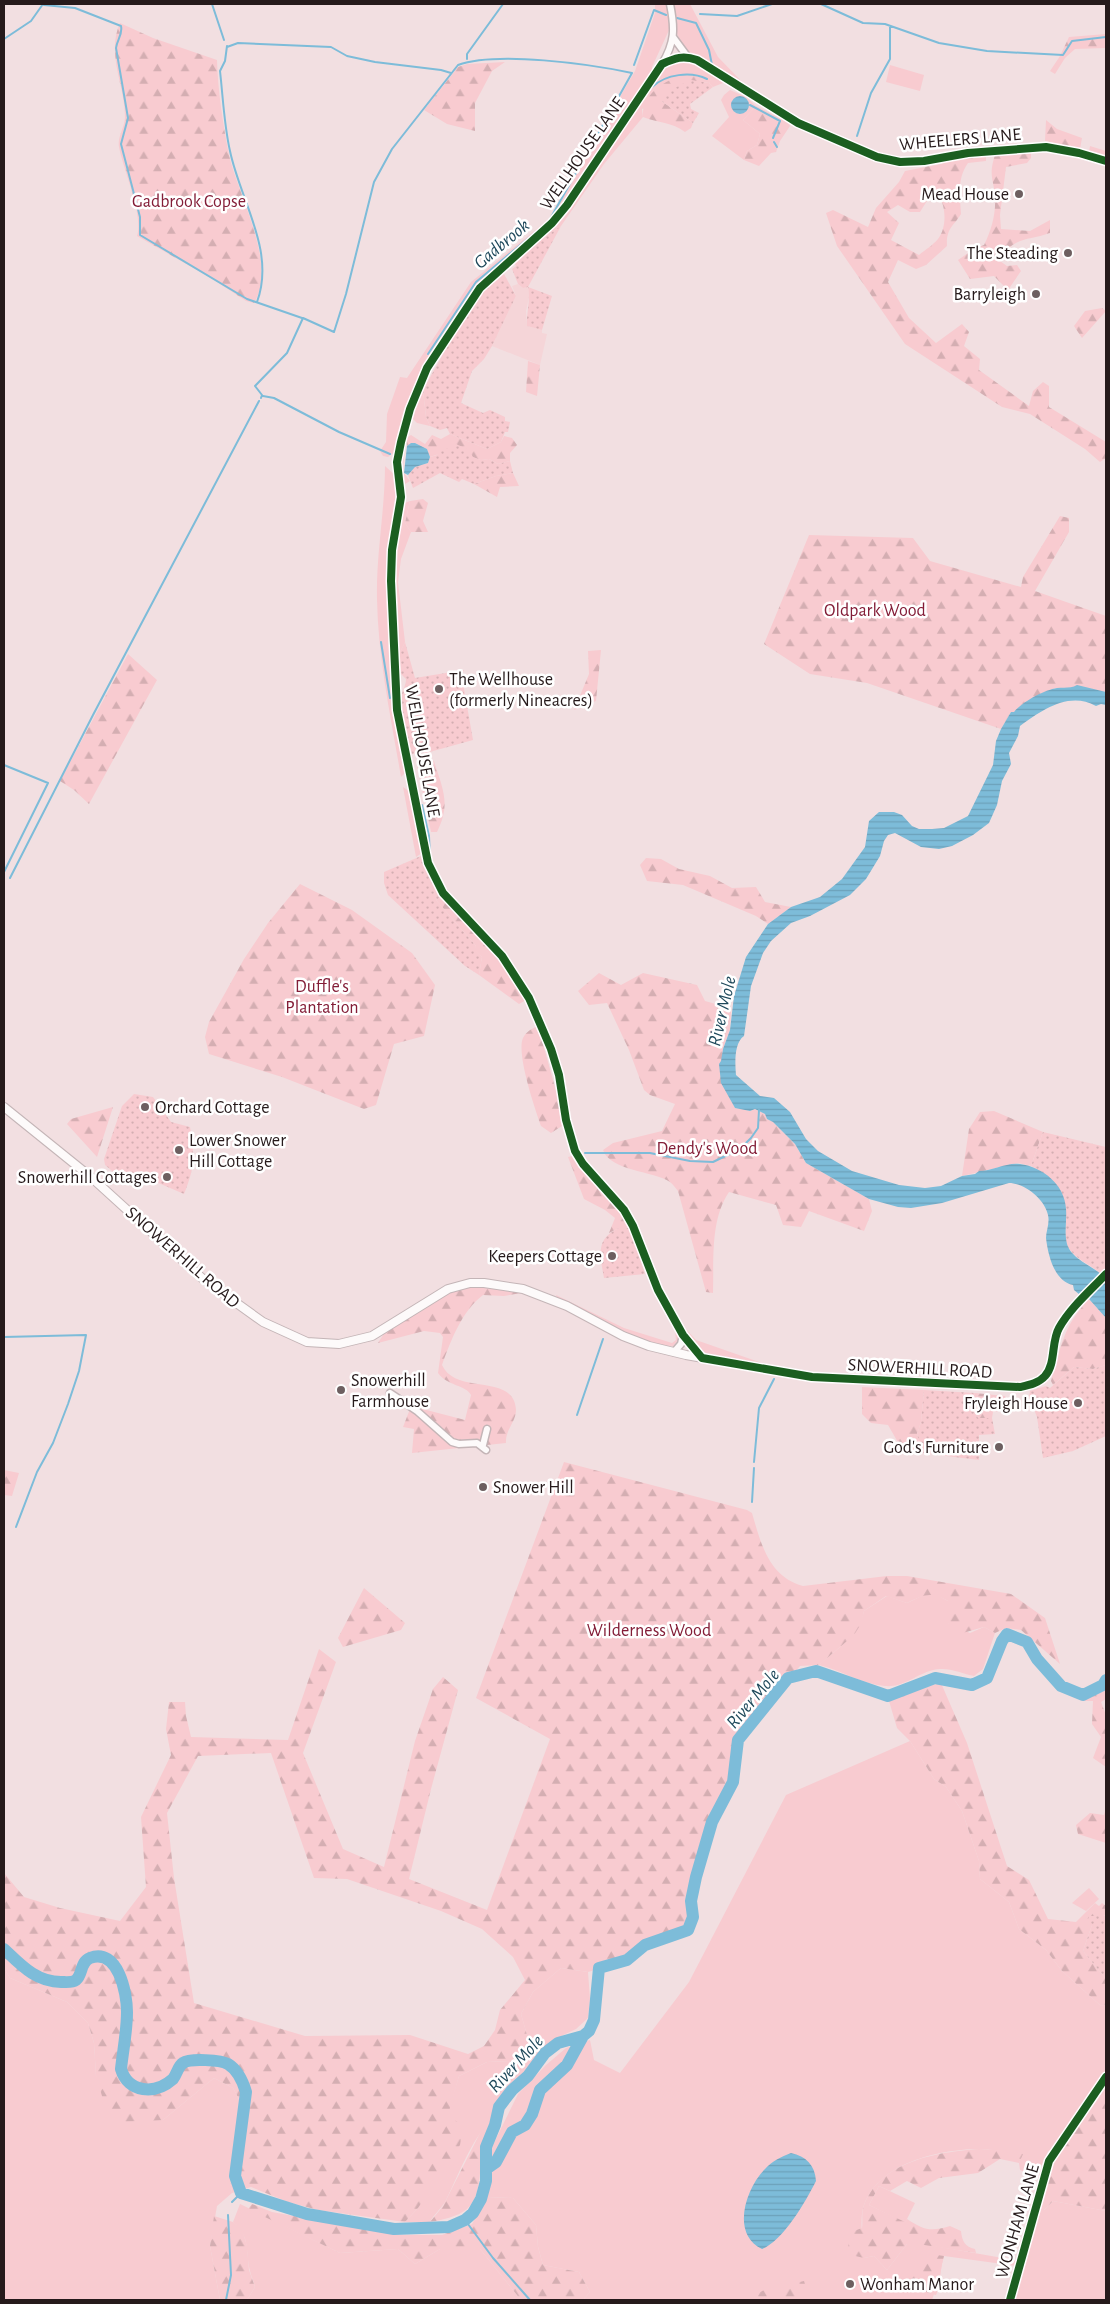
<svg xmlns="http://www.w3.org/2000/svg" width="1110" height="2304" viewBox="0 0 1110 2304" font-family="'Alegreya Sans',sans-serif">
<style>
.built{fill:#f5d5d8}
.green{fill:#f8cbd0}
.forest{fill:url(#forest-firs);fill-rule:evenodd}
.garden{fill:url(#garden-dots)}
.water{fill:url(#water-rules)}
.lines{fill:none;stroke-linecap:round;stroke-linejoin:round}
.stream{stroke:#7dbcd9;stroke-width:2}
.river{stroke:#7dbcd9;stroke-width:12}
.minor-casing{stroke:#c4b5b7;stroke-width:9}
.tertiary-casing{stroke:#c4b5b7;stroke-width:10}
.minor{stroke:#fdfafa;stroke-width:6}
.tertiary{stroke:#fdfafa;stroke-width:8}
.cycleway-casing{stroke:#fff;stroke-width:11}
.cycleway{stroke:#1b5e20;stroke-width:8}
.poi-dot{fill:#6d5f60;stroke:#fff;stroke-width:2}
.labels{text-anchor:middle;stroke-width:5;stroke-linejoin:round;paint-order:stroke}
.street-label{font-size:18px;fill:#261a1b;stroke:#fff}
.poi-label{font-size:18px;fill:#261a1b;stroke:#fff;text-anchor:end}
.park-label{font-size:18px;fill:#831d37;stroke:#fff}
.water-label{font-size:19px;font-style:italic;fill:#1f495b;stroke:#fff}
</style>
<defs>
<pattern id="forest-firs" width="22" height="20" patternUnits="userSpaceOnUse" patternTransform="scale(1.25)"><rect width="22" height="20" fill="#f8cbd0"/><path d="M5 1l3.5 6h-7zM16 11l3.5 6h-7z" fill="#d4aeb2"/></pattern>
<pattern id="garden-dots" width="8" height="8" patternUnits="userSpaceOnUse" patternTransform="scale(1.25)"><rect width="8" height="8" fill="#f8cbd0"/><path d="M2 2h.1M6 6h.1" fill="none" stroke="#d4aeb2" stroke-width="1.8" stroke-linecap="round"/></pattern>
<pattern id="water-rules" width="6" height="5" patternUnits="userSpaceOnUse" patternTransform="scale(1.25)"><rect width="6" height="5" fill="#7dbcd9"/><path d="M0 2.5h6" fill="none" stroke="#6ca1ba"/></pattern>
</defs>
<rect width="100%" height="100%" fill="#f2dfe1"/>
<path class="built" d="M518,284L523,288L528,287L530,293L526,311L527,326L542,330V333L547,334L540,365L492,346L516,296L512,286Z"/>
<path class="green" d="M655,4H666L670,28L652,67V71L551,221L478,286L424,368L414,389L396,451L388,457L383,456L380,451L386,442L387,414L400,377L407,378L471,282L549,219L635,71L655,13Z
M673,4H690L718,57L748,88L793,113L792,117L685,50L677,34Z
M683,61C698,63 710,71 722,80L723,83L713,87L709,83L711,79L642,109L643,117L604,164L561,226L536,243L515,264L516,260L557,222L662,69L669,64Z
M890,65L924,75L920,91L886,82Z
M730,90L746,97L756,106L743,120L760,134L757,145L747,151L744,160L712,136L729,117L721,100L724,95Z
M1090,146L1106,151V158L1089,151Z
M423,390L426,417L430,426L417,423L413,419V414Z
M406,438L403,466L404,473L410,481L405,484L401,481L400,464Z
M385,466L396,476L395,512L389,552L388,588L395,718L406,766L405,773L401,777C391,718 378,658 377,599C376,554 385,510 385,466Z
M410,501L405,523L411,532L401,559L398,582L405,642L399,654L397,646C394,598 390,549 405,503Z
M403,787L409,791L422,853L416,857Z
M556,1295L624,1328L672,1343L676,1340L675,1331L679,1336L678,1341L673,1346C636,1346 590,1315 557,1298Z
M685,1328L696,1340L765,1364V1366L710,1355L699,1349L684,1331Z
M926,1594L937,1595L948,1601V1623L970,1633L984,1627L995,1633L983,1669L974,1676C964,1674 950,1668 940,1669C920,1670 906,1688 885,1686C861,1684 841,1670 819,1665C838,1648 858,1636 864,1611L887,1596L907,1603Z
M910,1741L934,1779L946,1787L962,1811L979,1861L980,1879L1009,1902L1019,1929L1046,1950L1062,1971L1101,2006L1106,2004V2071L1054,2149L1048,2151L1042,2165L1045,2170L1042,2178H1031L1032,2175L1020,2170L1019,2163L1022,2154C1008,2153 992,2149 977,2149C937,2150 880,2163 864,2205C859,2218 863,2244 864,2258L874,2256L887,2270L907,2244L918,2243L1019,2261L1017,2266L944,2256C940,2269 940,2281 936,2295L934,2294L932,2300H583L590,2292L579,2272L543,2265L538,2247L536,2225L513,2198L487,2197L488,2155L518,2094L546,2065L566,2048L590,2040L594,2060L620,2073L689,1982L786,1795Z
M1089,1888L1099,1899L1086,1911L1072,1903Z
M4,1968L10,1978L67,2002L88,2023L94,2043L96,2076L163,2120L214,2078L233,2088L240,2101L230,2180L232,2193L217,2206L210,2246L220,2300H4Z
M561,1968L588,1972L590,1999L588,2018L576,2029L555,2039L541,2051L529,2069L510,2084L489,2125C475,2131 454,2185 446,2200C442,2208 434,2214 430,2222H405L418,2208L459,2076L487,2062L512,2061L529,2042L521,2014L533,1992Z
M879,2186L915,2203L905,2223L869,2205Z
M1053,2201L1106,2211V2300H1014L1040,2210H1044Z
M240,2204L340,2253L398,2249L415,2264L440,2249H480L521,2300H247L255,2287C254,2282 251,2276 250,2271C245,2251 251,2237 233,2222Z"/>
<path class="forest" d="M120,23L153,38L217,60C218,92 223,124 229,155C238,195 278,265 254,303L246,301L211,278L137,236C144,216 123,169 119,147C117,137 125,127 125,117C125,86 106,54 120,23Z
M1106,34V48L1075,49L1065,58L1055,74L1050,71L1060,56L1069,37Z
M505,62L492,71L475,103V131L447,124L424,110L458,67L467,64Z
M689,72H699L712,79L709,83L690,80L660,100L693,123L691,128L685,132C672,122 658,123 643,117C641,92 669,79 689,72Z
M756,106L789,123L790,126L780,141L776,152L771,153L759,166L744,160L747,151L757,145L760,134L743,120Z
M1046,120L1057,129L1082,138L1080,149L1045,141Z
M1031,153V158L1027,163L1006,167L1000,215L1001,229L1030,231L1050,220V233C1028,241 1012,236 1000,261L1007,266L1017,265L1021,271L1008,290L994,276L970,279L958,260L974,249L984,245C991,231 996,214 995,198C994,178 988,177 995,155Z
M986,155V161L968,163C957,178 960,196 961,214C954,226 946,228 947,246L926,265L916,269L898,260L888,282L909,318L936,343L962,324L969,332L964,346L980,359L979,370L1029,406L1033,391L1043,382L1049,386V407L1106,442V458L1100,462L1085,449L1030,414L1002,407L905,344L837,246L826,213L833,210L868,227L876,208L899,182L905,171L941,164L952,159ZM930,196H939C946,207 947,227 938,239C933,245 925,250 919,255L891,240L899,223L887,212L898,205L910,212H920Z
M1102,308L1106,311L1082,338L1074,326L1085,311Z
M528,361L540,365L537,396L526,392Z
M450,434L487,449L501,442L504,436L512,438L517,445L510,453V461L498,464L489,459L481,460L451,450L430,457L427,449L415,443L407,446L406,438L411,435L425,444L432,435L441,439Z
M513,473L519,486L500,487L497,497L474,484L496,476Z
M423,499L428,503L423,521L428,532H411L405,523L410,501Z
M1060,516L1069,518V532L1035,591L1106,616V692L1074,688H1055L1023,704L1014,712H1011L1001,729L867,683L810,674L764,644L809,535L913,538L930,561L1021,587L1023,577Z
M601,650L596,701L574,710L589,674L588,651Z
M128,654L157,680L89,804L74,790L60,781Z
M427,759L434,761C443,790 451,804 437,832H431L417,765Z
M646,858L661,859L679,869L710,876L732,888L756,887L765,902L791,907L768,924L756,916L683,885L647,881L640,865Z
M300,884L352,910L412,953L435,985L424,1036L394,1044L376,1105L364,1109L282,1077L209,1054L205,1037L209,1022L244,959L268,923Z
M442,897L494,952L526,1000L519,1004L479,975L482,957L474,950L476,946L436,900Z
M599,973L621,985L643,973L697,985L705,1001L723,1006L731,1012L730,1030L723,1049L722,1083L735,1108L750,1111L755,1109L765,1114L767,1119L773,1122L795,1144L806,1163L869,1199L872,1211L864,1231L809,1211L801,1227L783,1225L776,1205L729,1192C710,1220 714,1260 713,1293L706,1292L678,1191C676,1189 673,1184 670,1182C654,1171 610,1171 603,1150L613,1143L662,1131L675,1104L650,1095L644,1090L629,1050L607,1003L589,1005L578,991Z
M538,1026L558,1098L562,1126L551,1133L541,1126C535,1109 516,1053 523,1038C527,1031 531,1029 538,1026Z
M113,1107L97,1157L67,1124L71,1119Z
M994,1111L1043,1132L1031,1166L1018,1163L962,1176L969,1129L980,1112Z
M572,1156C592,1180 616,1200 630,1228H619L609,1233L615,1218L605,1210L584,1199L568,1157Z
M485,1285L521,1293L504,1296L483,1295C462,1311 451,1340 442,1365C456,1396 514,1372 516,1410C516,1422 505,1430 506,1443L412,1453L414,1429L403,1427L410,1409L415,1407L465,1420L471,1395C466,1385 447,1386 438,1373L443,1337L440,1333L424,1331L378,1343L385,1332L448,1293L463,1286Z
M1089,1299L1106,1318V1365L1093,1369L1074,1367L1053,1385L1051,1381C1062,1345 1062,1328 1089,1299Z
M862,1387L924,1390L921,1422L917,1434L922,1453L903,1451L888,1425L871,1423L862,1414Z
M975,1393L1005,1396L1010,1409L993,1412L992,1418H978C974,1409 971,1403 975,1393Z
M564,1462L747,1510L752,1513C761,1544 769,1577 803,1586L887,1576H907L1011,1594L1045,1618L1060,1664L1021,1630L1006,1628L995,1633L984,1627L959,1634L948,1623V1601C930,1591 924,1595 907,1603L886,1596L864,1611L861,1624L854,1635L819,1665L800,1666L738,1740L733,1782L712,1822L696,1877L691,1901L693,1917L688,1930L645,1945L627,1960L588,1972L561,1968L533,1992L521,2014L529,2042L512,2061L487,2062L459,2076L448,2115L463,2126L460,2145L418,2208L405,2222L318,2210L288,2202L251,2187L232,2193L230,2180L240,2101L233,2088L214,2078L163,2120L124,2122L105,2106L96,2076L94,2043L88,2023L67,2002L10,1978L4,1968V1873L24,1897L60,1908L120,1921L146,1887L141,1817L171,1755L166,1729L169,1702H185L186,1716L191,1737L288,1740L319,1649L336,1662L303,1753L343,1849L384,1867L415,1741L433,1689L443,1677L458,1690L431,1789L409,1879L487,1910L550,1739L476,1698ZM271,1753L314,1878L347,1879L441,1911L482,1929L513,1957L525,1980L500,2010L495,2030L484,2046L468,2054L410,2035L305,2036L194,2003L174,1878L167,1813L198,1756Z
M4,1470L19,1473L12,1496L4,1495Z
M364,1588L405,1623L401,1630L343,1647L338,1638Z
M941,1683L967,1743L1007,1866L1029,1880L1048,1919L1076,1922L1095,1903L1099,1906L1102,1903L1106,1906V1914L1092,1925L1083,1951L1106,1979V2004L1101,2006L1062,1971L1046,1950L1019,1929L1009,1902L980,1879L979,1861L962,1811L946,1787L934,1779L910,1741L897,1728L889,1701L917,1689Z
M1106,1690V1699L1101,1702L1106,1715V1767L1093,1758L1101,1737L1092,1724L1093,1701H1081L1082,1699L1091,1697Z
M1106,1808V1843L1078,1834L1076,1825L1090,1813L1104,1815Z
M1106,2084V2211L1053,2201L1044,2210H1040L1050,2170L1059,2152Z
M489,2125C486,2133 484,2141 482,2148C479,2167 483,2194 467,2209C457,2217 442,2220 430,2222L443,2206L483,2127Z
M979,2149L1009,2151L1023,2154L1019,2163L1000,2159L978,2173L939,2178L921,2188L907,2181L890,2191L879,2186L869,2205L905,2222L907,2219C924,2230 930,2232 950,2226L961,2231C962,2241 965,2247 975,2249L976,2253L918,2244H907L887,2270L874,2256L864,2258L851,2255L848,2247L851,2232L862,2228C863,2221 861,2212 864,2205C881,2161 937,2152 979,2149Z
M487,2197L513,2198L536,2225L538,2247L543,2265L579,2272L590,2292L583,2300H521L480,2249H440L415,2264L398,2249L340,2253L248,2209L252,2204L272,2212L398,2235H442L472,2224Z
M214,2216L233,2222L242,2229L247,2246L249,2270L255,2287L247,2300H220L210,2246Z
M923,2253L944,2256C940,2269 941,2280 936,2295L923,2291L909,2282Z
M804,2281L810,2300H760L757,2294L766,2289L778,2293L790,2284Z"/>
<path class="garden" d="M690,80L709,83L713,87L690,104L691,109L699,113L693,123L660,100L665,93Z
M561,226L528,287L552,296L542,330L527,326C526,315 531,297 528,287L523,288L518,284L512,269L516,266L515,264L536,243Z
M504,274L516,296L492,346L484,359L472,371L461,403L483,413L490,410L505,417V421L510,422L508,432H505L501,442L487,449L450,434L447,428L440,430L430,426L426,417L423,390L452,338L483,292Z
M456,444L469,450L473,457L481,460L489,459L498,464L510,461L513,473L496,476L474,484L462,479L459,482L440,473L413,488L408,475L415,467L428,463L430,457L437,455L442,447L451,450Z
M405,642L415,678L464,670L462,677L473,740L426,753L412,754C408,737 399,712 402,694C403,689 406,685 406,679L401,674L399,654Z
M421,856L425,869L442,897L436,900L476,946L475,950L482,957L479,975L465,966L388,895L384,883V872Z
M134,1094L153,1097L171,1122L190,1127C195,1157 195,1166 184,1194L147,1178L129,1185L105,1165L104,1159L122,1106Z
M1043,1132L1106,1147V1269L1101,1274C1090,1264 1076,1260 1068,1247C1065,1241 1065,1231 1066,1224C1067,1192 1058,1181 1031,1166Z
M619,1228H630L645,1274L604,1278C600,1255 595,1239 619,1228Z
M1106,1365V1436L1073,1451L1043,1458L1037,1417L1029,1397L1030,1391L1046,1386L1050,1388L1074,1367L1093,1369Z
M924,1390L975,1393C971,1402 974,1409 978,1418H992L995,1434L979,1435V1460L922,1453L917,1434L921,1422Z
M1106,1914V1979L1083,1951L1092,1925L1085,1924L1089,1916H1104Z"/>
<path class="water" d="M731 105a9 9 0 1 1 18 0a9 9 0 1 1-18 0Z
M411,443H415L427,449L430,457L428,463L415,467L408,475L404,473L407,446Z
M1077,685L1106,692V705L1101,704L1096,706C1069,691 1042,710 1020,726L1018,736L1009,753L1011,764L1002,781L997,805L989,823L973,835L952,846L939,849L921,847L895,833L888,835L884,841L880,856L866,879L850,895L810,916L791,923L771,941L763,953L751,986L744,1036C734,1043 735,1063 736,1075L760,1096L774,1098L790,1112L806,1139L818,1151L852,1171L899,1185L925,1188L941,1186L962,1176L975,1174L979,1171C992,1171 1007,1162 1020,1164C1043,1167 1065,1185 1066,1209C1067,1220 1064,1232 1067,1244C1071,1258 1090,1265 1101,1274L1080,1295L1074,1290L1073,1285C1054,1281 1048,1255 1046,1238C1046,1231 1050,1223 1048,1215C1045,1199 1024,1183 1009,1183L942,1203L911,1208L898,1207L869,1199L806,1163L795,1144L773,1122L767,1119L765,1114L755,1109L750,1111L735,1108L721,1083L719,1064L721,1061L723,1049L730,1030L734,996L746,957L768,924L791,907L820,897L842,879L865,847L869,821L879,812H894L902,815L912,826L919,829H932L944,828L968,816L993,765L996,741L1001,729L1011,712H1014C1022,702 1044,690 1057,688C1064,687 1071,689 1077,685Z
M1105,1281L1106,1283V1318L1089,1299Z
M791,2153C806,2156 815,2165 816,2181C806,2201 783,2241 762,2249C731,2235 745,2189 765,2169C772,2161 781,2157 791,2153Z"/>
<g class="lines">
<path class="stream" d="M212,4L224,40
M821,4L863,23L885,24L939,43L987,51L1063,55L1072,41L1106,37
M44,5L75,8L121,26C123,34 117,40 116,48L128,118L121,144L140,217V235L247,299L302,318
M700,14L737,16L772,4
M677,18L696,23L709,50L712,65
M4,39L31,21L43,4
M227,46L225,61L220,71C223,97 224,125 230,151C240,200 276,251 257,302
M227,47L238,43L331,47L347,56L375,62L441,70L451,73
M467,59V54L503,4
M634,65L654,10L666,15
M750,105L780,121L773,138
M857,136L871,93L890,59V26
M616,138C626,124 640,97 652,87C666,74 691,71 707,79
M774,142L777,147
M263,396L274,398L339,432L390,454
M261,398L262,395L255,386L287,353L303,318L334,332L346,294L374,182L392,149L458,65C497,51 590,64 632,73L549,221L476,282L428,354
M381,642L390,698
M4,765L48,783L4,872
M422,805L429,836L430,858L438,876
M10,878L93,715L259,401
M585,1153H650L690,1161L713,1162L740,1149L751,1138L758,1128L759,1110
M4,1337L86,1335L79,1371L68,1404L53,1443L37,1472L16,1527
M577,1415L603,1339
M754,1462L759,1408L774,1379
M752,1502L754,1468
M232,2202L241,2193
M465,2220L493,2258L530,2300
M226,2300L231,2275L228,2215"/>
<path class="river" d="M4,1949C21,1965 36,1982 61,1982C66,1982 72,1983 76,1980C83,1974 80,1962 90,1958C118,1947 127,1993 127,2012C127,2031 123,2050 121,2069C128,2093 155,2095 173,2079C177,2074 178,2066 183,2063C190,2058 221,2060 228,2064C238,2070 243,2082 246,2092L235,2176L241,2193L307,2214L394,2229L449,2227L465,2220L473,2213L481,2199L486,2181V2147L495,2125L499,2107L512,2090L528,2076L545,2053L558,2043L583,2036L589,2031L594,2020L599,1968L627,1960L645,1945L688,1930L693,1917L691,1901L696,1877L712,1822L733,1782L738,1740L788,1678L816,1671L888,1696L935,1678L972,1685L987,1678L1002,1641L1007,1634L1027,1642L1037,1659L1061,1686L1083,1695L1103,1685L1106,1680
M486,2169L496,2162L512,2132L525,2125L532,2114L540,2090L567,2065L583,2036"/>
<defs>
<path id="minor" d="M670,4C675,29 675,42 662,64L567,205L552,223L480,288L427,368L410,409L397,462L401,497L392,550L391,581L397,710L428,863L434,877L450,902L502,956L529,998L551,1049L559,1075L566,1120L575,1151L583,1164L624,1210L633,1226L658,1290L683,1335L702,1358
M673,37L687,56
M663,64C675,58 684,55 697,60L798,123L877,157L900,162L924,161L968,153L1046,147L1079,153L1106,161
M674,1352L681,1344L683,1335
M390,1393L417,1411L452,1442L459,1444L477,1443L486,1450
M483,1445L487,1429
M1010,2300L1049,2161L1106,2077"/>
<path id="tertiary" d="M4,1107L92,1178L203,1279L263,1322L307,1342L339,1344L372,1336L448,1289L470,1283H484L523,1289L567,1306L623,1336L649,1346L686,1355L812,1377L1020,1387C1029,1385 1039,1383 1045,1376C1056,1364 1051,1342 1059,1328C1071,1307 1090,1291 1106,1274"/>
</defs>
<use href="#minor" class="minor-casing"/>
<use href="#tertiary" class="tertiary-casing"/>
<use href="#minor" class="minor"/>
<use href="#tertiary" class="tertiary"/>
<defs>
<path id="cycleway" d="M1106,161L1079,153L1046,147L968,153L924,161L900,162L877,157L798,123L697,60C683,55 675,58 662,64L567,205L552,223L480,288L427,368L410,409L401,442L397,462L401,497L392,550L391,581L397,710L428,863L443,893L502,956L529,998L551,1049L559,1075L566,1120L575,1151L583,1164L624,1210L633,1226L658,1290L683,1335L702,1358L812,1377L1020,1387C1029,1385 1039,1383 1045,1376C1056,1364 1051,1342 1059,1328C1071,1307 1090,1291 1106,1274
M1010,2300L1049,2161L1106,2077"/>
</defs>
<use href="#cycleway" class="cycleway-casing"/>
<use href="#cycleway" class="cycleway"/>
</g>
<g class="poi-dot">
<circle cx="1019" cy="194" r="5"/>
<circle cx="1068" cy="253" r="5"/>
<circle cx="1036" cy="294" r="5"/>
<circle cx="439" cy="689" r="5"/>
<circle cx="145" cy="1107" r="5"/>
<circle cx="179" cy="1150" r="5"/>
<circle cx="167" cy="1177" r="5"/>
<circle cx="612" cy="1256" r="5"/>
<circle cx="341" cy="1390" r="5"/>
<circle cx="1078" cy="1403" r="5"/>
<circle cx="999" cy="1447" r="5"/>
<circle cx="483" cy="1487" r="5"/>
<circle cx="850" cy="2284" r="5"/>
</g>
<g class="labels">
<g class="street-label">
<text transform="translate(960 139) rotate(-5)" y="6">WHEELERS LANE</text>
<text transform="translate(582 153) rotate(-55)" y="6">WELLHOUSE LANE</text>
<text transform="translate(423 751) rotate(80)" y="6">WELLHOUSE LANE</text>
<text transform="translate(183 1257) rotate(41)" y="6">SNOWERHILL ROAD</text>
<text transform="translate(920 1368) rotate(3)" y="6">SNOWERHILL ROAD</text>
<text transform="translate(1017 2221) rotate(-74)" y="6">WONHAM LANE</text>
</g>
<g class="poi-label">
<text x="1009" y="200">Mead House</text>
<text x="1058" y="259">The Steading</text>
<text x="1026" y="300">Barryleigh</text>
<text x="449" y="685" text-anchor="start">The Wellhouse<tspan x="449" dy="21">(formerly Nineacres)</tspan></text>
<text x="155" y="1113" text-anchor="start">Orchard Cottage</text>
<text x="189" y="1146" text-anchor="start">Lower Snower<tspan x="189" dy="21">Hill Cottage</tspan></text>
<text x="157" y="1183">Snowerhill Cottages</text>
<text x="602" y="1262">Keepers Cottage</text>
<text x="351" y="1386" text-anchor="start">Snowerhill<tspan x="351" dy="21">Farmhouse</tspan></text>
<text x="1068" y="1409">Fryleigh House</text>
<text x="989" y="1453">God's Furniture</text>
<text x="493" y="1493" text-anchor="start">Snower Hill</text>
<text x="860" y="2290" text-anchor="start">Wonham Manor</text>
</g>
<g class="park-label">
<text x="189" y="207">Gadbrook Copse</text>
<text x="875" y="616">Oldpark Wood</text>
<text x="322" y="992">Duffle's<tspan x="322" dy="21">Plantation</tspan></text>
<text x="707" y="1154">Dendy's Wood</text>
<text x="649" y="1636">Wilderness Wood</text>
</g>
<g class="water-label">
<text transform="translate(501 243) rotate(-40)" y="7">Gadbrook</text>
<text transform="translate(721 1011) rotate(-77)" y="7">River Mole</text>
<text transform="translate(752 1698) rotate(-50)" y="7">River Mole</text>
<text transform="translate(515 2063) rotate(-47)" y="7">River Mole</text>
</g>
</g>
<rect width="1110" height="2304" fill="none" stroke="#261a1b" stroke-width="10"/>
</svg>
